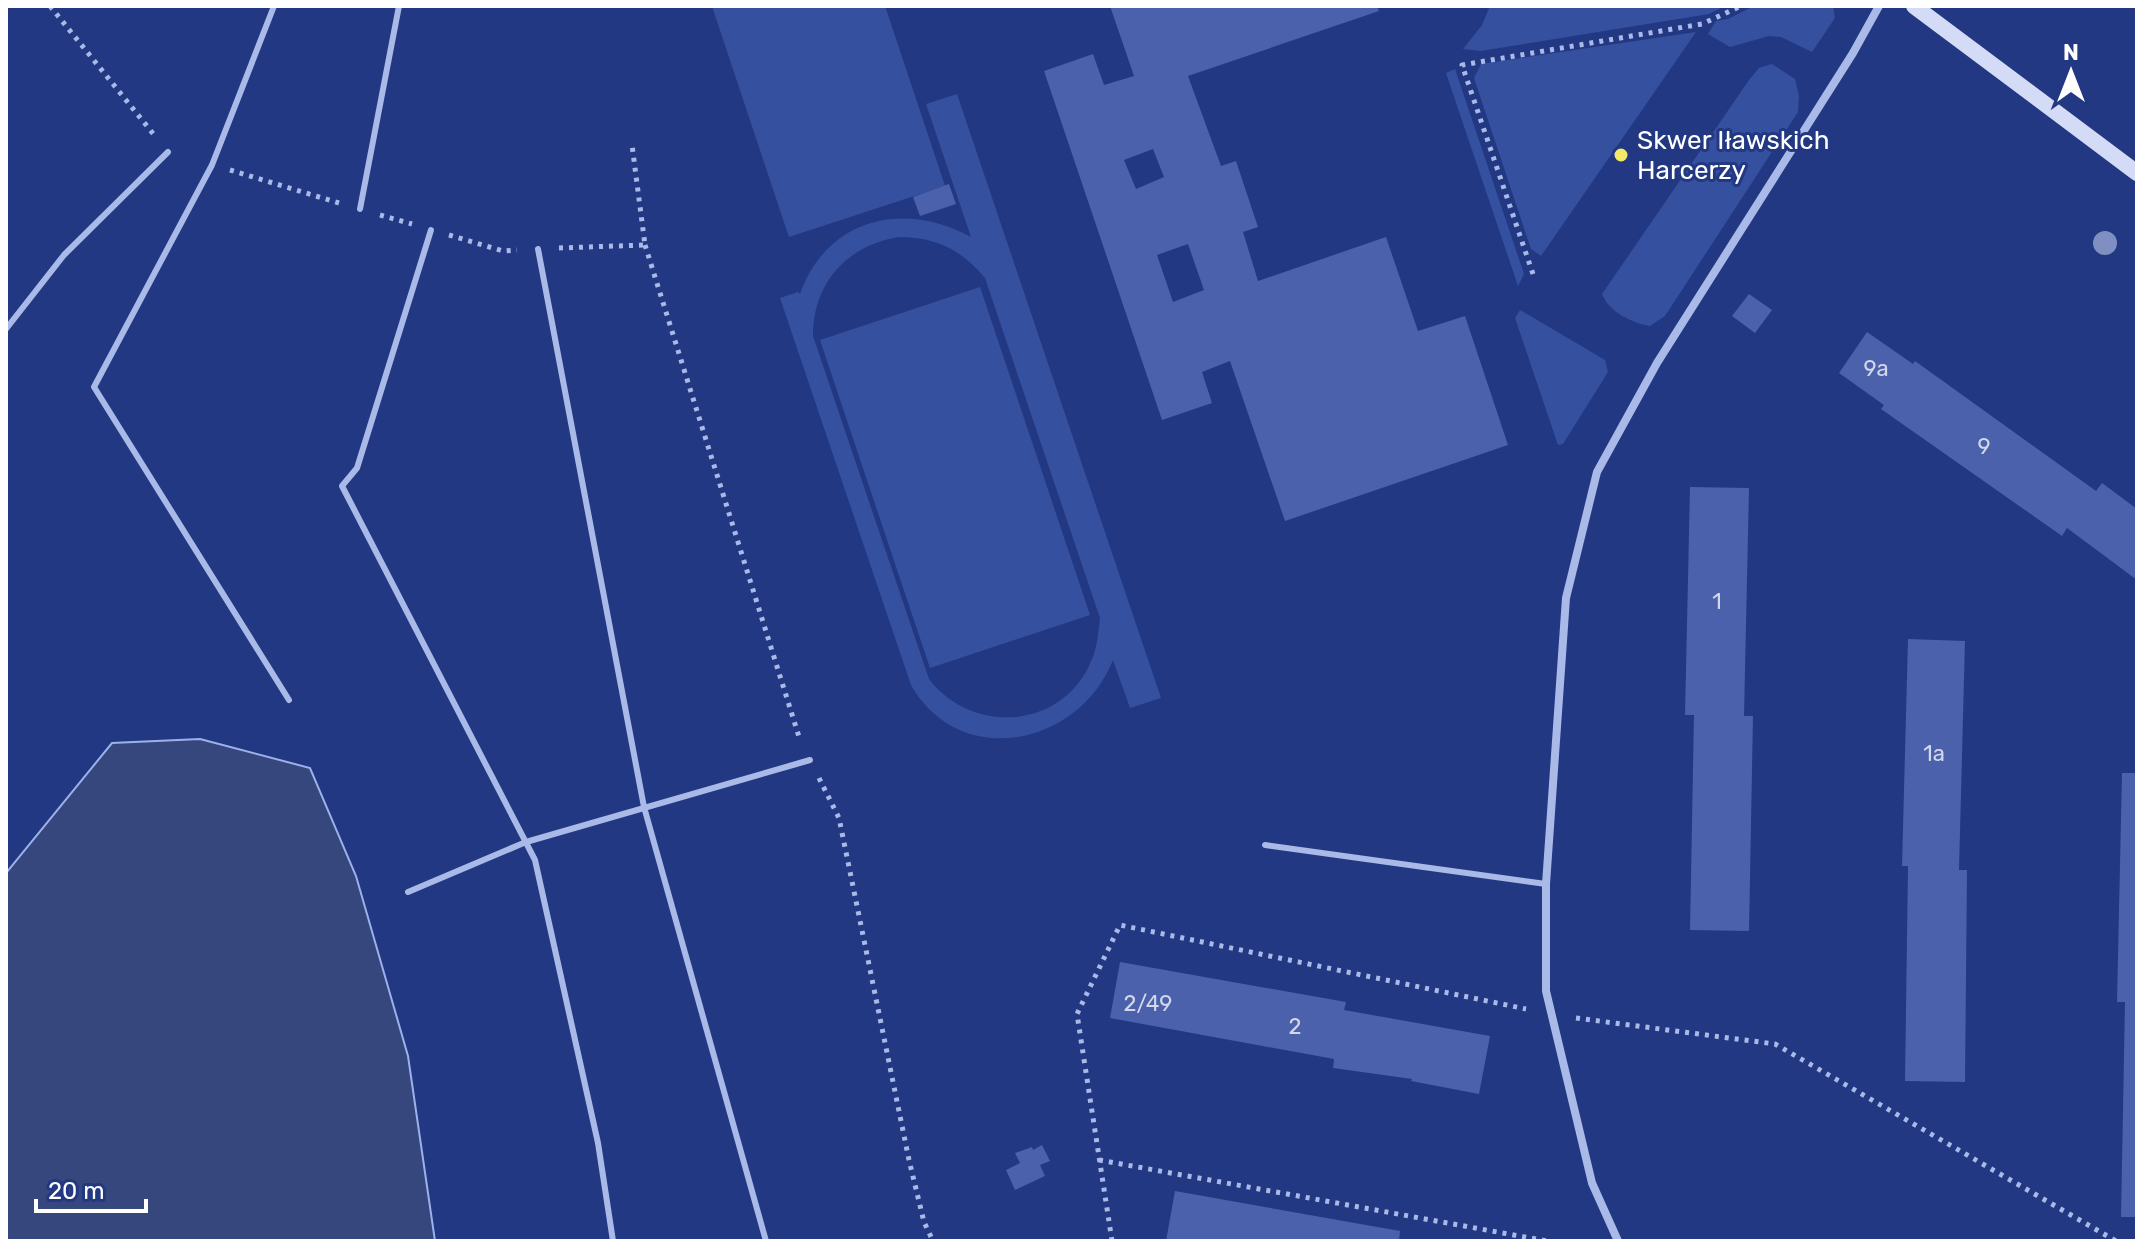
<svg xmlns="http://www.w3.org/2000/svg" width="2143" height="1247" viewBox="0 0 2143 1247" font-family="Rubik,sans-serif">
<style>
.green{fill:#3650a0;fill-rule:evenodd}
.water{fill:#36477d;stroke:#9cb1e9;stroke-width:2}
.building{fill:#4b61ab;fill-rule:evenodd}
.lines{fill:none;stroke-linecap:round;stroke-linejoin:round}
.path{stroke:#a9b9e8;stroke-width:5;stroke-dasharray:4 6;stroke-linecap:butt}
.lane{stroke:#a9b9e8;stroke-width:6}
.street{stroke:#a9b9e8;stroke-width:8}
.secondary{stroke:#d3dbf6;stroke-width:16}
.tree{fill:#808fc2}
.poi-dot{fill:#f4e86b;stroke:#223882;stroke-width:3}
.labels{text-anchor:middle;stroke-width:6;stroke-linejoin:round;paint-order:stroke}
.number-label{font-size:22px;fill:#d2d8ea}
.poi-label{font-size:26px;fill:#fff;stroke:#223882;text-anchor:start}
</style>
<rect width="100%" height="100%" fill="#223882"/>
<path class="green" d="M712,6H885L945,186L789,237Z
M1490,6H1725L1709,14L1481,51L1463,49L1482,25Z
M1754,6H1833L1835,18L1812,52L1781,37L1769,36L1730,47L1708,34L1716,21L1728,19Z
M1696,32L1541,256L1531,249L1474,78L1481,64Z
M1772,64L1795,79L1799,96L1798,112L1665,316L1650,326C1632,323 1609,312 1602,294L1749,80L1759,68Z
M1455,69L1524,274L1518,286L1446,73Z
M957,94L1161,698L1130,708L1113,660C1079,746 960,771 911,685L780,298L798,292L800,294C827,218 904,200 971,237L926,104ZM899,237C936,237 962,250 985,278L1100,618C1098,635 1097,650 1089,666C1058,730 971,734 929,679L813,336C813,282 848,245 899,237Z
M980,287L1090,615L930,668L820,340Z
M1520,310L1605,360L1608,372L1563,444L1558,445L1515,318Z"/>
<path class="water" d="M200,739L310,768L356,876L408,1056L435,1241H6V873L112,743Z"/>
<path class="building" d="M1110,6H1377L1379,11L1188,76L1221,166L1236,161L1258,227L1243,232L1258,281L1386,237L1418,331L1465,316L1508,445L1285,521L1230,361L1202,372L1212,403L1162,420L1044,71L1093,54L1104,85L1134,76ZM1153,149L1164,177L1136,189L1124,160ZM1188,244L1204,290L1173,302L1157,255Z
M949,184L956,204L920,216L913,197Z
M1749,294L1772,310L1755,333L1732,316Z
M1867,332L1913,364L1915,361L2096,491L2102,483L2137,509V580L2067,528L2062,536L1881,409L1884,405L1839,373Z
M1690,487L1749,488L1744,716H1753L1749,931L1690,930L1694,715H1685Z
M1908,639L1965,641L1959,870H1967L1965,1082L1905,1081L1908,866H1902Z
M2122,773H2137V1217H2121L2125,1002H2117Z
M1120,962L1346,1002L1344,1010L1490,1036L1479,1094L1411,1081L1412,1079L1333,1068L1334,1059L1110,1018Z
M1042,1145L1050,1161L1040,1165L1045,1176L1015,1190L1006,1170L1020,1163L1015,1153L1032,1147L1033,1150Z
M1175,1191L1400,1231L1399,1241H1166Z"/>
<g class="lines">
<path class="path" d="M50,6L155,136
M230,170L339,203
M380,215L412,224
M449,235L503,251L517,250
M645,245L800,740
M559,248L645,245L632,145
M1533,274L1462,65L1702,24L1741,6
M819,778L839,818L909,1160L924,1222L933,1241
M1576,1018L1775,1044L2116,1241
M1099,1160L1547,1241
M1112,1241L1077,1014L1120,925L1526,1009"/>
<path class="lane" d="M274,6L212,165L94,387L289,700
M360,209L399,6
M431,230L357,468L342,486L535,860L598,1143L613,1241
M538,249L644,807L766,1241
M6,329L64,255L168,152
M1265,845L1546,884
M408,892L526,842L810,760"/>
<path class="street" d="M1618,1241L1592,1183L1546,991V884L1566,598L1597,472L1657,363L1853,53L1879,6"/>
<path class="secondary" d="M1914,6L2137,173"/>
</g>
<circle class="tree" cx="2105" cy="243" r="12"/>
<circle class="poi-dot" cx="1621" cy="155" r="8"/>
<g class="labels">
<g class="number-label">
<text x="1876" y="376">9a</text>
<text x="1984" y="454">9</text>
<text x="1717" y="609">1</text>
<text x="1934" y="761">1a</text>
<text x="1148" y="1011">2/49</text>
<text x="1295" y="1034">2</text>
</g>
<g class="poi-label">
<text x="1637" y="149">Skwer Iławskich<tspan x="1637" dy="30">Harcerzy</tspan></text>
</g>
</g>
<rect width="2143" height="1247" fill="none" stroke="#ffffff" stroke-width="16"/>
<g transform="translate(2071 72)" stroke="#223882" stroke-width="6" paint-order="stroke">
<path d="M0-6L14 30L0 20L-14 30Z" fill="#ffffff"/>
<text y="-12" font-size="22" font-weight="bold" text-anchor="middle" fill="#ffffff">N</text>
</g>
<path d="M36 1199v12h110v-12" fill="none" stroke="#ffffff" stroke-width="4"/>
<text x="48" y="1199" font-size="24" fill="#ffffff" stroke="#223882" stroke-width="6" paint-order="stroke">20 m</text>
</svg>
